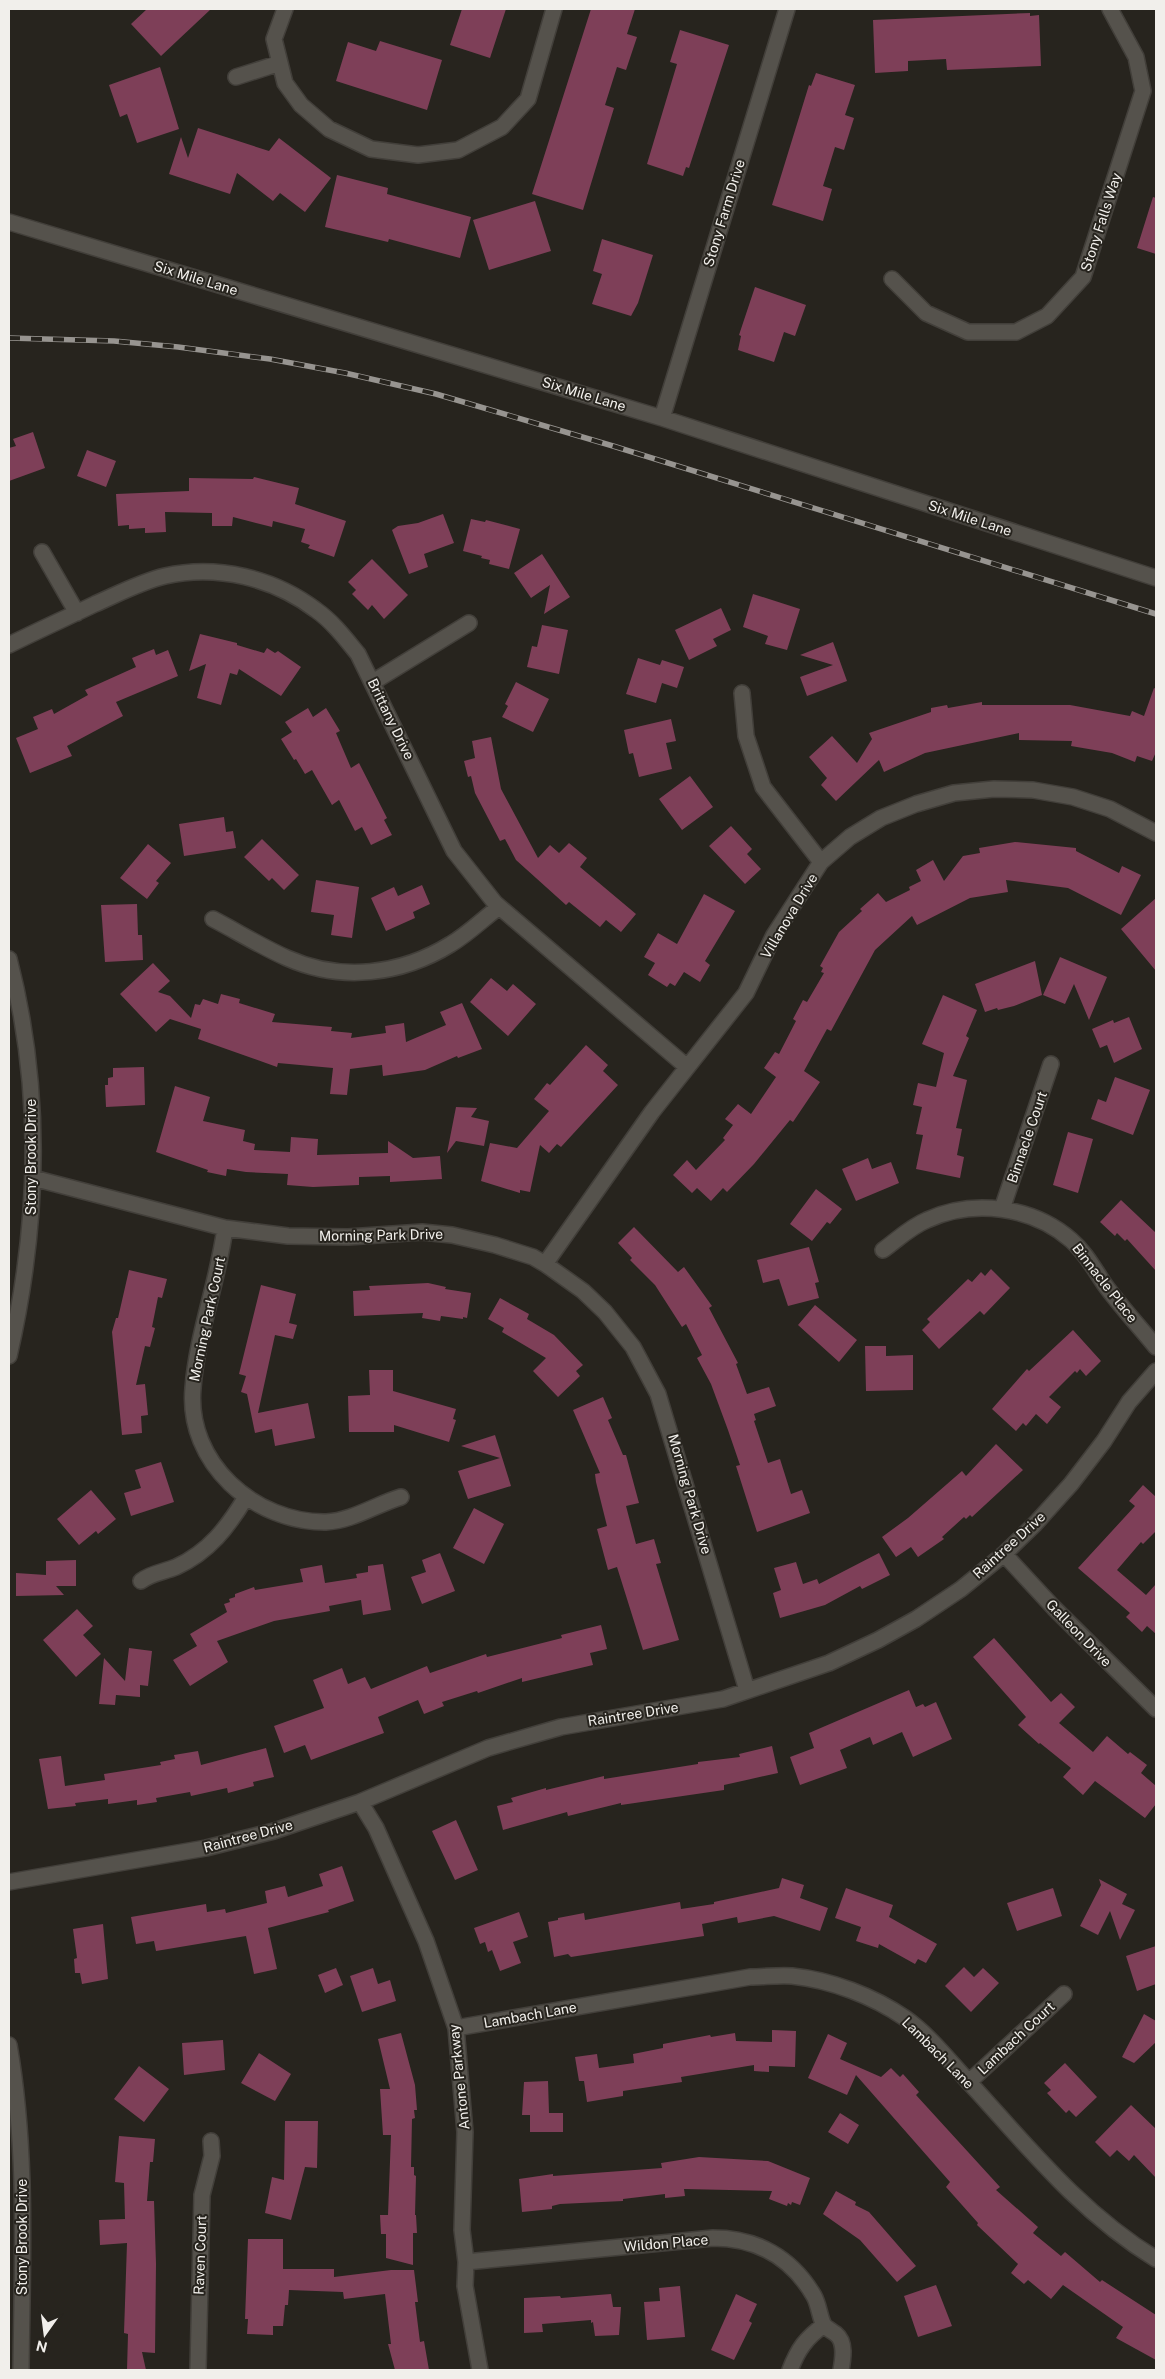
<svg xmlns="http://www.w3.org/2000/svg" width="1165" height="2379" viewBox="0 0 1165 2379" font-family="'Public Sans',sans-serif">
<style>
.building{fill:#7e3f58}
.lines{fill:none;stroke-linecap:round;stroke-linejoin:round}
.minor-casing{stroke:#423f3a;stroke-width:18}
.minor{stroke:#55524c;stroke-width:15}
.rail-casing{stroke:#979490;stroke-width:5.5}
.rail{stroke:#27241e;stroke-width:4;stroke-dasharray:11;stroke-linecap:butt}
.labels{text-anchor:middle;stroke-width:4;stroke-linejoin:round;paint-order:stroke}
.street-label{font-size:14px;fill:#f1efeb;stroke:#27241e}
</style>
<rect width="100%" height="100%" fill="#27241e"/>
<path class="building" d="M147,9H211L161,56L131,24Z
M462,9H506L490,58L450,45Z
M591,9H635L627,34L637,37L626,70L617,67L605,105L614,108L583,210L532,194Z
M1030,13V16L1039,15L1041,66L947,70L946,59L908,61V71L875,73L873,20Z
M680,30L729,45L689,168L686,167L683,176L647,164L677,64L670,62Z
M380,41L442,60L427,110L336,81L348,42L376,51Z
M160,67L179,129L137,143L127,114L120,117L109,85Z
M816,73L855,85L845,115L854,118L844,150L835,147L823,186L832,189L823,221L772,205L809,85L811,86Z
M198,128L269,151L279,138L331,178L305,212L280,193L273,201L237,173L230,194L169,174L181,137L188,158Z
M337,175L388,188L387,194L471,217L460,258L389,239L388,242L325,227Z
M1153,197L1156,198V254L1137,248Z
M535,201L551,251L489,270L473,220Z
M602,239L653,255L638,303L631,316L592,304L602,274L593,271Z
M755,287L806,305L795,336L784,332L774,362L738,350L741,336L739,335Z
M33,432L45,468L9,481V448L16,446L13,439Z
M87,450L116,461L106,487L77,476Z
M254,477L299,488L295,504L346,521L334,557L308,548L310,545L301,542L305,529L273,521L272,527L233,517L232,526H212V513L165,512L166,532L145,533V528L129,529V525L118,526L116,494L189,491V478L253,479Z
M443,514L454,543L424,554L428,567L409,574L392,530L398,526L418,523Z
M471,519L485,522L486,520L520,529L509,569L489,564L490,560L481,558L482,556L463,551Z
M542,554L570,597L544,614L550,585L531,598L514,573Z
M372,559L408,595L384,619L372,605L368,610L352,594L356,590L348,582Z
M753,594L800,609L787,650L765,644L768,636L743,627Z
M721,608L731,630L713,639L717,646L689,660L675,630Z
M542,625L568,630L559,674L527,667L532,646L537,647Z
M200,634L237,643V645L264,653L267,648L275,653L278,651L301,667L281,696L239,669L237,675L230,673L221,705L197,698L206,664L189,671Z
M833,642L847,681L807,696L800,677L833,665L800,655Z
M154,649L156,655L168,650L178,676L116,702L123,716L67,746L72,756L30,773L16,738L38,729L33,717L52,709L54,714L88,695L85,690L136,667L132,658Z
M638,658L660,665L662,660L684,667L677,688L662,683L656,703L626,694Z
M516,682L549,699L533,732L502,717L508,706L505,704Z
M1154,688L1156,689V752L1152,761L1137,756L1135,762L1112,753L1071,746L1072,741L1019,740V733L925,753L884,772L879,760L836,801L821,785L827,778L809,757L832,736L857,763L872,739L869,733L931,712V708L947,705L948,708L982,702V705H1070L1130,716L1132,711L1144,716Z
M308,708L313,717L326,708L340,731L336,733L351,768L359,763L387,818L384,820L392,835L371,845L362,827L355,831L339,800L332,805L312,770L305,774L296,759L294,760L281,739L292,732L285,722Z
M671,719L676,741L666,743L672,769L639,777L633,753L629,754L624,730Z
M491,737L501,789L538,858L550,845L559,853L569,843L587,858L580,867L636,914L621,932L606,920L600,927L569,902L566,905L516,860L505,839L500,841L475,793L471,776L468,777L464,761L475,758L472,741Z
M690,776L713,807L682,830L659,799Z
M224,817L226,832L233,831L236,848L184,856L179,824Z
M731,826L752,849L747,854L761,869L745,884L709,846Z
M262,839L299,875L284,890L272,878L269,881L244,857Z
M1015,842L1076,848V851L1119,873L1122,866L1141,875L1121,915L1068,888L1006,880L1008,892L970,898L917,925L912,916L875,950L831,1031L827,1029L804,1071L820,1082L793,1122L790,1120L754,1164L727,1192L723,1188L711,1201L697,1188L692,1193L673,1175L687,1160L696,1170L725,1140L723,1138L733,1125L725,1119L738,1104L751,1114L776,1077L764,1068L775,1052L779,1054L796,1021L793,1019L803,1000L807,1002L824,973L821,972L823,968L820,966L839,932L862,911L860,909L878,893L886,902L910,890L909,887L921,881L916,870L933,860L944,881L963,856L980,853L979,848Z
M148,844L171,863L156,881L159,883L147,899L120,878Z
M316,880L359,887L352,938L331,935L334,915L311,912Z
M422,885L430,904L413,912L415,918L386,931L371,898L394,887L398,896Z
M704,894L735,911L705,961L710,965L700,982L684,972L675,986L670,983L667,987L648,975L655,963L644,957L658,933L677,944Z
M1156,898V971L1121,929Z
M137,904L138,935H142L143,960L105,962L101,905Z
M1060,957L1107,977L1089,1020L1074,984L1065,1004L1043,995Z
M1035,961L1042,995L1014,1006L998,1010L997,1008L985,1012L975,984Z
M153,963L170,981L158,992L170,996L191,1018L195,1004L200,1005L203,999L218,1004L221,994L240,999L239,1003L275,1014L272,1022L332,1027L331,1031L352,1033L351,1038L386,1033L385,1026L404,1023L406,1042L446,1025L440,1012L462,1003L482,1049L458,1058L457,1056L425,1070L383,1076L382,1065L350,1069L347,1095L330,1094L333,1068L278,1063L277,1067L198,1039L201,1029L170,1019L156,1032L120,994Z
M491,978L507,991L513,984L536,1004L508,1036L470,1002Z
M943,995L977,1010L966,1036L969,1038L953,1076L967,1080L956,1128L962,1129L957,1155L964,1157L960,1178L916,1169L923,1135L916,1134L922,1107L913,1105L918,1083L936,1087L944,1053L922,1044Z
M1129,1017L1142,1049L1114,1063L1107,1045L1100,1048L1092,1029L1113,1020L1114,1023Z
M586,1045L608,1065L603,1071L618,1085L561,1147L557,1144L549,1153L540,1145L530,1192L520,1190V1193L481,1181L490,1143L517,1148L549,1111L534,1099L547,1083L550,1085Z
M144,1067L145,1105L106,1107L105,1085H108V1078L113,1077V1068Z
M1115,1077L1150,1090L1133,1135L1091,1119L1098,1099L1106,1102Z
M175,1086L210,1097L203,1121L245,1130L243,1141L255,1144L254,1150L290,1152L291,1137L318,1139L317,1155L388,1153V1141L413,1158L440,1156L442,1179L390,1182V1176L359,1177V1185L313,1187L287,1185L288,1174L246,1172L227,1169L226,1176L207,1172L208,1170L156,1152Z
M456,1107L477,1108L471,1117L489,1121L484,1146L456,1141L447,1153Z
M1068,1132L1093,1139L1078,1193L1053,1185Z
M868,1158L872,1169L891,1162L899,1183L856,1201L842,1169Z
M816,1189L842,1209L830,1224L827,1222L812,1241L790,1224Z
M1121,1200L1156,1233V1271L1127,1239L1125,1241L1117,1233L1115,1236L1100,1222Z
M634,1227L678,1272L684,1267L712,1306L709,1308L738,1363L736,1364L747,1394L769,1387L776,1406L754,1414L756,1420L754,1421L768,1463L780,1459L791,1494L802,1490L810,1513L757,1532L736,1466L740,1465L728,1430L711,1384L697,1358L702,1355L686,1324L682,1327L655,1285L630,1260L632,1258L618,1243Z
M809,1247L819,1282L815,1283L819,1298L788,1306L779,1279L763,1283L757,1260Z
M991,1269L1010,1288L984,1315L980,1311L939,1349L922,1330L930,1322L927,1319L968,1279L972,1282L981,1272L985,1276Z
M129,1270L167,1279L162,1298L158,1297L152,1327L155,1328L150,1347L145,1346L136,1385L145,1384L148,1415L141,1416L142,1433L122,1435L112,1332L116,1318H118Z
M428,1283L446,1287L445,1289L471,1293L467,1318L463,1317V1319L441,1316L440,1321L422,1318L423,1313L354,1316L353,1291L370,1290L369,1286Z
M261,1285L296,1294L289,1323L297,1325L293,1339L275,1335L258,1413L308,1403L315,1438L275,1446L272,1429L255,1433L247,1394L241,1392L246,1376L239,1374Z
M500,1298L529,1314L527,1319L554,1335L583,1365L576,1371L580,1376L558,1397L533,1371L546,1358L502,1332L504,1328L488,1319Z
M815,1305L857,1340L839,1362L798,1325Z
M1073,1330L1101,1361L1086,1376L1080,1369L1077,1373L1075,1371L1049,1397L1061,1407L1047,1424L1036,1414L1026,1426L1023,1423L1016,1431L992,1409L1027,1369L1029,1371Z
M865,1346H886V1356L913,1355V1390L866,1391Z
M369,1370H393V1391L456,1409L453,1419L456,1420L449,1442L394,1425V1432H349L348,1396L370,1395Z
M603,1397L612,1418L608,1420L623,1455H626L639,1503L626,1506L636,1544L654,1539L661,1563L656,1564L679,1640L643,1650L617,1567L608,1570L597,1529L607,1526L596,1482L595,1474L600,1473L573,1410Z
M495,1435L511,1486L468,1499L458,1471L500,1458L461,1446Z
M996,1444L1023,1470L972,1517L970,1515L966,1519L964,1517L942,1537L944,1539L918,1557L911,1547L896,1557L882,1537L908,1518L962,1471L966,1476Z
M161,1462L174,1502L131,1516L124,1493L141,1488L135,1470Z
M1143,1485L1156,1497V1531L1143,1544L1141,1542L1117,1570L1146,1595L1156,1584V1634L1147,1626L1142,1632L1126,1617L1130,1613L1078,1568L1135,1506L1129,1501Z
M91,1490L116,1519L98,1534L96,1531L79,1545L57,1519Z
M474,1508L504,1524L484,1564L453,1548Z
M440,1553L455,1591L422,1604L411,1577L426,1572L422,1560Z
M879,1553L890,1575L862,1589L860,1586L825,1605L780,1618L773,1593L781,1590L774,1568L796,1562L803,1584L817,1579L819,1584Z
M76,1560V1586H56L64,1595L16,1596V1573L46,1575V1561Z
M383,1564L391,1610L363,1615L361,1600L329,1606L330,1611L274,1621L217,1641L228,1662L190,1686L173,1660L197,1646L190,1634L227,1612L224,1604L230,1602L229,1599L235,1597V1594L254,1587L255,1590L303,1582L300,1569L322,1565L325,1583L357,1578L356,1574L368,1572V1566Z
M77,1609L93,1626L83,1635L101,1654L76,1677L43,1640Z
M601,1625L607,1649L590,1653L593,1665L522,1682V1678L478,1693L477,1691L442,1702L444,1706L424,1714L418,1700L378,1717L384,1733L311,1760L305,1745L284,1753L274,1726L324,1708L313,1680L342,1668L348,1684L365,1677L371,1689L427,1666L430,1673L486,1654L487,1657L562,1638L561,1635Z
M994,1638L1051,1702L1061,1693L1075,1707L1059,1723L1093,1752L1107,1736L1128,1754L1130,1752L1147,1765L1141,1773L1156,1786V1804L1145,1818L1095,1781L1083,1795L1063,1777L1071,1768L1040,1743L1039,1744L1018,1725L1026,1717L973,1657Z
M129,1648L152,1651L148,1686L140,1685V1697L116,1695L115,1705L99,1704L104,1658L125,1681Z
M909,1690L916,1707L923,1704L925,1707L936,1702L952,1739L913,1757L902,1732L873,1745L870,1737L840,1750L847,1768L800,1785L790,1757L814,1748L809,1733Z
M772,1746L778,1773L724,1785V1790L621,1805V1803L568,1816L567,1812L503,1830L497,1806L513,1802L511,1798L546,1788V1790L604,1776V1779L698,1764V1762L740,1757L739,1754Z
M266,1748L274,1777L253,1782L254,1786L228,1793L227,1788L191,1796L190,1792L156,1798L157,1802L137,1805V1800L108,1804V1799L75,1803L76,1806L48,1809L39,1759L61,1756L65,1786L105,1780L104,1774L161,1765L160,1762L175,1759L174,1755L198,1751L201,1765Z
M456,1820L478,1870L455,1880L432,1831Z
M342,1866L354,1901L328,1910L329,1912L268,1928L277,1969L254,1974L246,1936L156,1951L154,1941L136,1944L131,1917L206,1904L207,1912L225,1909L226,1913L267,1903L265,1891L285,1886L288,1897L323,1886L319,1874Z
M782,1878L804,1885L800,1898L828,1908L820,1931L774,1916L738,1923L737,1917L702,1924L704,1936L571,1957L568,1954L554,1957L548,1922L558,1920V1918L584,1913L585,1920L680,1902L681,1909L714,1904V1902L779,1888Z
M1099,1879L1127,1894L1122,1904L1135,1910L1120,1940L1110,1911L1098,1935L1080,1926L1101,1885Z
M846,1888L893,1905L889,1917L937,1944L926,1963L918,1959L915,1964L879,1944L878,1948L856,1941L861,1927L835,1918Z
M1053,1888L1062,1916L1017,1931L1007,1903Z
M519,1912L528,1937L513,1942L521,1963L500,1971L492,1950L488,1952L485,1942L480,1944L474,1928Z
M103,1924L108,1979L82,1984L80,1973H75L74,1959L77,1958L73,1929Z
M1156,1946V1984L1137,1991L1126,1956Z
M964,1967L974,1977L983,1968L999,1983L971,2012L945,1986Z
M336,1968L343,1985L325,1993L318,1975Z
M373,1968L378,1984L390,1980L396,2001L362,2012L350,1976Z
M1144,2014L1156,2021V2042L1134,2063L1122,2057Z
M772,2030L796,2031L795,2067L769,2066V2072L754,2071V2065L681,2077L682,2082L623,2091V2096L587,2102L584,2081H579L575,2057L597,2054L599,2068L634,2063L633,2054L663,2048V2044L710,2035L711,2037L735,2033L736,2041L772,2042Z
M401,2033L415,2085L417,2110H414L415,2118L412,2119L411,2167H414V2175L416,2176L415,2215H416L417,2233H413V2265L386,2258V2234H381L380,2215H388L391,2135H383L380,2089H390L378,2039Z
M828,2034L847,2043L840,2059L881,2077L891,2068L900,2077L903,2074L919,2092L916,2095L1000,2187L996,2190L1038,2227L1033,2233L1061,2256L1065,2252L1100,2282L1102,2280L1156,2315V2360L1116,2338L1123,2327L1063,2285L1051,2299L1028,2280L1024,2284L1011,2273L1018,2264L977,2225L978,2223L946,2187L950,2182L856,2075L847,2095L808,2078Z
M223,2040L225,2070L184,2075L182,2043Z
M259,2053L291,2074L275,2101L241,2083Z
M1065,2063L1097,2097L1076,2117L1069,2110L1066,2113L1047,2093L1051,2090L1044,2083Z
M139,2066L169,2089L144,2122L114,2099Z
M548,2081L549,2113H563V2132H530V2115H522L524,2082Z
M1131,2105L1156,2129V2178L1134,2155L1129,2161L1117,2150L1110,2157L1095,2142Z
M840,2113L859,2125L848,2144L828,2132Z
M285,2121H318L317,2168L305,2167L291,2220L265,2213L272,2177L284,2180Z
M119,2136L155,2139L153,2162H150L147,2201H154L156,2264L155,2353L142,2352L146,2370H127L128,2334L124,2333L127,2243L100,2245L99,2220L125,2219L124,2183L115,2182Z
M699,2157L768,2161L810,2178L800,2205L792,2202L791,2205L788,2203L787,2206L769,2199L772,2191L684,2189L685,2196L665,2198V2194L623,2199V2201L560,2204L552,2206V2209L522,2212L519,2179L553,2174V2176L662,2168L661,2163Z
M836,2191L856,2202L855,2205L869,2212L916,2266L897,2282L860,2240L823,2214Z
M248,2239H283V2269H334V2277L391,2270H414L418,2302H415L420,2342L424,2341L429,2370H395L388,2344H391L385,2294L344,2299L343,2292L289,2290L288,2305H285L283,2326H273V2335L247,2334L248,2319H245Z
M936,2285L952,2326L918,2337L904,2296Z
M680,2286L685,2337L647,2340L644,2302L660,2301L659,2288Z
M611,2294L613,2307H621L619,2335L595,2336L593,2322L591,2323V2320L542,2324L543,2332L524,2333V2298L560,2296L561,2298Z
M736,2294L757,2304L749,2321L752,2323L734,2360L711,2350Z"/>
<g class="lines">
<defs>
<path id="minor" d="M285,9L274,39L285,83L301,105L329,129L371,149L418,155L458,150L502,127L528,99L554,9
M236,77L280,63
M9,222L662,418L1156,578
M892,279L926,313L968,332H1016L1047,316L1083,277L1143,91L1136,57L1110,9
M662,418L787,9
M42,552L77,613
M9,645C37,631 66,618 95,604C118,594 140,582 165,576C217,564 274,578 316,610C333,622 345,638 358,654L454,851L495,903L687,1067
M373,682L469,623
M742,693L746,736L763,787L821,862
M213,919C238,932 262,947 287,958C341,982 401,975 451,944C468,934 483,919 499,907
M9,959C43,1090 39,1225 9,1356
M33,1178L225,1228L288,1236L348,1237L422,1232L452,1235L495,1245L533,1257L545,1264L583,1291L605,1312L633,1347L658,1394L747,1690
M1002,1209L1051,1064
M225,1228C218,1282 197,1334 193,1388C186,1463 255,1523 326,1522C352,1521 377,1504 401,1497
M883,1250C897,1240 910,1227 927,1220C973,1199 1032,1206 1071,1240C1086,1253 1094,1269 1105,1285C1121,1307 1139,1326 1156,1347
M545,1264L652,1112L746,993L774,935L821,862L850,837L881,818L916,804L954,793L994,789L1033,790L1073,797L1110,809L1156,833
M1004,1554L1054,1608L1156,1709
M141,1581C151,1573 164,1572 176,1567C209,1552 228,1527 246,1497
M360,1802L376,1828L426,1941L456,2028L465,2132L462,2230L466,2262L465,2286L480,2370
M9,1882L206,1848L274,1831L360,1802L488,1748L561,1727L723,1699L829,1663L878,1640L916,1619L961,1589L1004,1554L1035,1524L1071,1484L1104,1441L1129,1402L1156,1371
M456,2028L750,1977C764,1977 778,1975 792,1976C831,1980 873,1996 905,2018C932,2037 954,2067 977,2091C1033,2153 1084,2215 1156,2259
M9,2045C28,2153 22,2262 21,2370
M969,2082L1064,1994
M466,2262L713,2238C757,2238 792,2258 814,2296C819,2305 820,2319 824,2325C826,2328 832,2331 836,2334C846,2342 843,2359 841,2370
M198,2370L202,2195L212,2156L211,2141
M790,2370C798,2349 806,2338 824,2325"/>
</defs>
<use href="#minor" class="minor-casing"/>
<use href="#minor" class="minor"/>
<defs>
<path id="rail" d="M9,338L114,341L178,347L270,359L345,373L436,394L613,446L1156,614"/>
</defs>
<use href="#rail" class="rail-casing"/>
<use href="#rail" class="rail"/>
</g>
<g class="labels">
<g class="street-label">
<text transform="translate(724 213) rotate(-73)" y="5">Stony Farm Drive</text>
<text transform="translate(1101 222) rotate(-72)" y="5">Stony Falls Way</text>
<text transform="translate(196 278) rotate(17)" y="5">Six Mile Lane</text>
<text transform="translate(584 394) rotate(17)" y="5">Six Mile Lane</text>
<text transform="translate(970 518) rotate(18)" y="5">Six Mile Lane</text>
<text transform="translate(391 719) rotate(64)" y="5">Brittany Drive</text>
<text transform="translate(789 916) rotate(-59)" y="5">Villanova Drive</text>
<text transform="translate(1027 1137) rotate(-71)" y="5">Binnacle Court</text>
<text transform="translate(31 1157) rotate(-90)" y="5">Stony Brook Drive</text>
<text transform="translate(381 1235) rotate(-1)" y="5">Morning Park Drive</text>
<text transform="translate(1105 1283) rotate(52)" y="5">Binnacle Place</text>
<text transform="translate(207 1319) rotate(-78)" y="5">Morning Park Court</text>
<text transform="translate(690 1494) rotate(74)" y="5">Morning Park Drive</text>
<text transform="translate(1009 1545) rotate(-42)" y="5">Raintree Drive</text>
<text transform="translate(1079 1633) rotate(46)" y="5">Galleon Drive</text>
<text transform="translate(633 1714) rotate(-9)" y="5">Raintree Drive</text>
<text transform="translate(248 1836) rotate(-15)" y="5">Raintree Drive</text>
<text transform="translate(530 2015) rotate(-10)" y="5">Lambach Lane</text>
<text transform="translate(1016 2038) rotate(-43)" y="5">Lambach Court</text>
<text transform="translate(938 2053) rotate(45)" y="5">Lambach Lane</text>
<text transform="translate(459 2077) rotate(-96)" y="5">Antone Parkway</text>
<text transform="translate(22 2237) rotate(-90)" y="5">Stony Brook Drive</text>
<text transform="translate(666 2243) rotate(-5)" y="5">Wildon Place</text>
<text transform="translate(200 2255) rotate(-88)" y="5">Raven Court</text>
</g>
</g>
<rect width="1165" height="2379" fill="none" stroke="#f1efeb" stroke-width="20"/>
<g transform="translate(45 2334) rotate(194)" stroke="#27241e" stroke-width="4" paint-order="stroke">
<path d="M0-4L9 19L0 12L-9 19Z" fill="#f1efeb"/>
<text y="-8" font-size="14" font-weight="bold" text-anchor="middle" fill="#f1efeb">N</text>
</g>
</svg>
